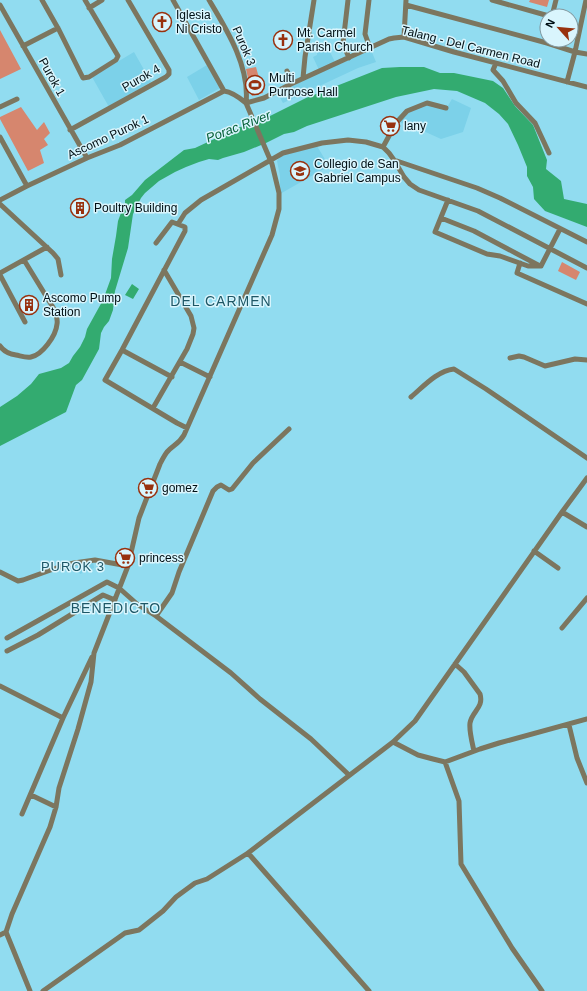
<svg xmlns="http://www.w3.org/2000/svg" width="587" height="991" viewBox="0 0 587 991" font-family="Arial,sans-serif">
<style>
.built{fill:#7cd1e9}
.green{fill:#d6866e}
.water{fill:#33ab70}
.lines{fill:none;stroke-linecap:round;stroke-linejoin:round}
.minor{stroke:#7c765f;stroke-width:5}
.labels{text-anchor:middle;stroke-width:3;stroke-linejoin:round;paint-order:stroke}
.poi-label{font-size:12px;fill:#000f14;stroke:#d9f5fd;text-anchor:start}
.street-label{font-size:12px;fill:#000f14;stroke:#d9f5fd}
.water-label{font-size:13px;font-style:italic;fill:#07613a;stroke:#d9f5fd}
.neighbourhood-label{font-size:13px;letter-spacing:1px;fill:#1d5766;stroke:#d9f5fd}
.quarter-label{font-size:14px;letter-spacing:1px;fill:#1d5766;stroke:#d9f5fd}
</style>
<rect width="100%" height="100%" fill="#91dcf0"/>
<path class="built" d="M328,48L335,62L319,70L313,57L317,55V53Z
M371,50L376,62L358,68L283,103L278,94L306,79Z
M134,52L151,82L109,107L92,77Z
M207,65L220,88L199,100L187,77Z
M452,99L471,108L463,132L441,139L419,129L418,131L400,122L408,111L429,104L446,109Z
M317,146L329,166L280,194V176L277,161L280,156Z
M93,562L94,568L80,574L77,566Z"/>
<path class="green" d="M530,0H549L547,7L529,2Z
M0,30L21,69L0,79Z
M256,67L263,93L252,96L246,69Z
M21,107L37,130L44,122L50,133L44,139L48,145L40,150L44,163L28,171L0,119V117Z
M562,262L580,272L576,280L558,271Z"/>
<path class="water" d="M400,67H424L440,73H454L493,81L503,88L515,106L533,125L547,160L546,169L561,181L564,199L587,204V227L545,211L534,199L533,187L527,176V167L518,145L508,124L499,114L485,103L457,91L434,89L396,97L307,126L294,132L284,134L266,143L244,152L223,158L218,160L209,159L199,162L186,167L175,172L159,181L145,193L141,198L133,214L128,248L115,291L113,310L109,321L104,327L101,333L99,349L82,380L76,385L66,412L0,446V407L17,396L31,384L39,374L61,368L69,363L73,356L80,347L85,337L87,329L103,300L111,278L112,259L116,236L118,221L121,213L125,207V200L132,195L145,180L184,150L195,148L240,127L254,124L306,98L382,68Z
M132,284L139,289L133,299L125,295Z"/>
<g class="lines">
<path class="minor" d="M42,0L59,30L83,78L89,77L116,60L118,56L85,0
M173,0L224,91
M209,0C227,30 250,67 246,103
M348,0L343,43L349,58
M369,0L365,34L370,48
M492,0L549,16
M0,5L87,158
M406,5L547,43L575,52L587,54
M89,8L102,0
M552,16L556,0
M404,37L406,0
M23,46L58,28
M496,63L493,70L503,81L516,103L535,123L549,153
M287,71L289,75L291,84
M303,78L305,57L314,0
M567,82L575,52L586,0
M246,103L264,98L291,84L389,39L394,38L404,37L454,52L587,87
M0,107L17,99
M70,130L166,77L169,74V70L128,0
M0,137L27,186
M383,147L396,123L407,111L427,103L446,108
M394,160L477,188L500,198L587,242
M0,200L27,186L87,158L120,145L224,91
M448,200L435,232L487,254L500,256L528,266H541
M0,204L53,253L58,259L61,275
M441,218L474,231L540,266
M178,224L185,213L201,200L283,153L322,143L348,140L366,142L383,147L389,153L394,160L404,177L410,184L419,190L478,211L587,268
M156,243L172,222L185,227V231L122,350L105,380L177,423L187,428
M520,263L517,273L587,304
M541,266L560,229
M0,273L47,247
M0,275L25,322
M0,346C4,352 9,354 16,355C21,356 26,358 31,357C42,355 56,336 57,324C58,319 56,314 54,309L24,260
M122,350L172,377
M510,358L519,356L524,357L545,366L575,359L587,360
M180,362L210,377
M411,397C424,386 437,371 454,369L486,389L587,458
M153,408L187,349L193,334L194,328L191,316L164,270
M562,512L587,527
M534,551L558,568
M0,572L18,581L23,580L59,567L74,563L95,560L128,566
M156,616L172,593L179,572L213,491L217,487L221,485L229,490L232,489L253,463L289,429
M562,628L587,598
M7,638L107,582L119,588L137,604L156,616L231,673L260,699L311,739L349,775
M7,651L38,635L103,595L115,600
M455,664L464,672L480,694C484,708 472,711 470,723C469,731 472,742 474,751
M0,686L63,718
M569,725L577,758L587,783
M393,742L418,755L433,759L445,762L480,749L499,743L587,719
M445,762L459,801L461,864L512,948L542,991
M31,795L56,807
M22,814L63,718L92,657
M248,853L369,991
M6,932L12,914L50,827L56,807L59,788L78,729L91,682L94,653L128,566L139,518L160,464C162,460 164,456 167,452C173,445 179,444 184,435L272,235L279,209V193L272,164L246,103C240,98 232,92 224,91
M6,932L30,991
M0,935L6,932
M43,991L125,933L139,930L163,911L176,897L195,883L207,879L248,853L393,742L415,721L562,512L587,478"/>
</g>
<defs>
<symbol id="church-ring" viewBox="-11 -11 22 22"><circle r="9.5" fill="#d9f5fd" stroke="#98310e" stroke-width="1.5"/><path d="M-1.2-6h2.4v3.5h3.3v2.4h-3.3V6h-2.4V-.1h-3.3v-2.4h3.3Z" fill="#98310e"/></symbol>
<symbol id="stadium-ring" viewBox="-11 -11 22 22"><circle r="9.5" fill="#d9f5fd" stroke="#98310e" stroke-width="1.5"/><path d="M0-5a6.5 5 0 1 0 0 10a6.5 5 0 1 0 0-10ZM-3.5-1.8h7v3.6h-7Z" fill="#98310e"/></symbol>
<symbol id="supermarket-ring" viewBox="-11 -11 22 22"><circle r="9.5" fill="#d9f5fd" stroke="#98310e" stroke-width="1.5"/><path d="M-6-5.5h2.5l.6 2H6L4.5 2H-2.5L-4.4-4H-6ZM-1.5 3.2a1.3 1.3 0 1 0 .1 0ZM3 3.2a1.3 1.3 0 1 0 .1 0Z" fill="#98310e"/></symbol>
<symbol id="university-ring" viewBox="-11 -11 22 22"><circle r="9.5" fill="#d9f5fd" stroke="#98310e" stroke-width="1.5"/><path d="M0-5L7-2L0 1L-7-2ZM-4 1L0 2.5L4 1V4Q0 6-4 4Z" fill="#98310e"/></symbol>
<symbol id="building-ring" viewBox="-11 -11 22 22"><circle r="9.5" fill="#d9f5fd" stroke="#98310e" stroke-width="1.5"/><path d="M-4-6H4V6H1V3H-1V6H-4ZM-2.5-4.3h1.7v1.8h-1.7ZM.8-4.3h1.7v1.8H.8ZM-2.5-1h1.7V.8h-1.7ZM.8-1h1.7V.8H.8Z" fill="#98310e"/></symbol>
</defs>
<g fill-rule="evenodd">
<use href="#church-ring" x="151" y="11" width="22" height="22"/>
<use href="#church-ring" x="272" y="29" width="22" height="22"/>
<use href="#stadium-ring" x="244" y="74" width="22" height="22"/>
<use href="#supermarket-ring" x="379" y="115" width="22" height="22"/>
<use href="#university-ring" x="289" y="160" width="22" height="22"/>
<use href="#building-ring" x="69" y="197" width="22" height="22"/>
<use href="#building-ring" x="18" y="294" width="22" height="22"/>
<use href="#supermarket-ring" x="137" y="477" width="22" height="22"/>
<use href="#supermarket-ring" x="114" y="547" width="22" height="22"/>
</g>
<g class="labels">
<g class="poi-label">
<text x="176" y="19">Iglesia<tspan x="176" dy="14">Ni Cristo</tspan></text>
<text x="297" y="37">Mt. Carmel<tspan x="297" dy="14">Parish Church</tspan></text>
<text x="269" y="82">Multi<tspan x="269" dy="14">Purpose Hall</tspan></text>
<text x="404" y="130">lany</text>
<text x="314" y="168">Collegio de San<tspan x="314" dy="14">Gabriel Campus</tspan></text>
<text x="94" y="212">Poultry Building</text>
<text x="43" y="302">Ascomo Pump<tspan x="43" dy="14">Station</tspan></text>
<text x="162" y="492">gomez</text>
<text x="139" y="562">princess</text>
</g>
<g class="street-label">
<text transform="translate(244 46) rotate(67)" y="4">Purok 3</text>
<text transform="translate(471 47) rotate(14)" y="4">Talang - Del Carmen Road</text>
<text transform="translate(52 77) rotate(61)" y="4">Purok 1</text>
<text transform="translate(141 78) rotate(-30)" y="4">Purok 4</text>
<text transform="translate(108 137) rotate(-25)" y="4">Ascomo Purok 1</text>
</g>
<g class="water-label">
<text transform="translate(238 126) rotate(-21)" y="5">Porac River</text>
</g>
<g class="neighbourhood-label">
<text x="73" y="571">PUROK 3</text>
</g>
<g class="quarter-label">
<text x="221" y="306">DEL CARMEN</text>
<text x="116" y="613">BENEDICTO</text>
</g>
</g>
<g transform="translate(559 28) rotate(297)"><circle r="19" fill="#d9f5fd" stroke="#8299a0"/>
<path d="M0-3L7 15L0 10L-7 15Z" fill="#98310e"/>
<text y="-6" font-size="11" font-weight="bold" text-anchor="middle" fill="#000f14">N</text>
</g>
</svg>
